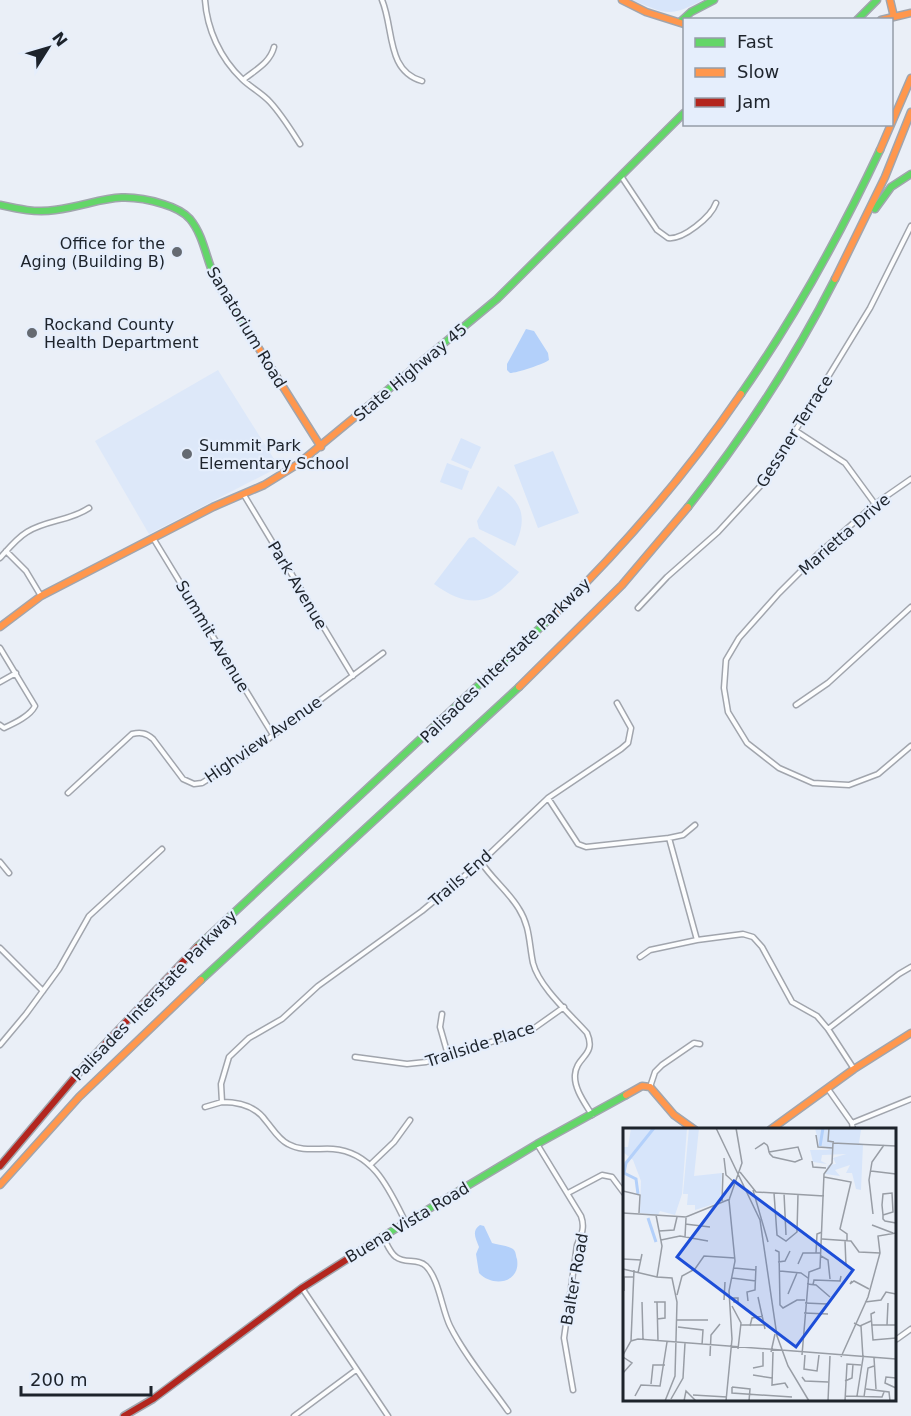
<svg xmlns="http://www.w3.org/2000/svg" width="911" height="1416" viewBox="0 0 911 1416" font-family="'DejaVu Sans',sans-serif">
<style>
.built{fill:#dde8f9}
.green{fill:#d7e5fa}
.water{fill:#b3d0fa}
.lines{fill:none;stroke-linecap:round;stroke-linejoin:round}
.street-casing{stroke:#a1a5ad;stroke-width:7}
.fast-casing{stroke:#a1a5ad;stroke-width:9}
.slow-casing{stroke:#a1a5ad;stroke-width:9}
.jam-casing{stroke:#a1a5ad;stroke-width:9}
.street{stroke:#fcfdfe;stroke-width:4}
.fast{stroke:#63d668;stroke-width:6}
.slow{stroke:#ff974d;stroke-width:6}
.jam{stroke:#b3261e;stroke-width:6}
.poi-dot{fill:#656a72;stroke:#e5eefc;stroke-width:2}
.labels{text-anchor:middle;stroke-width:4.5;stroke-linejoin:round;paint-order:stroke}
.poi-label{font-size:16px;fill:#1d232b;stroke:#e5eefc;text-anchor:start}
.street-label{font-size:16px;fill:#1d232b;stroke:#e5eefc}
.inset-river{fill:none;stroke:#b3d0fa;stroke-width:3}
.inset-road{fill:none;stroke:#989da5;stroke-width:1.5}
.view{fill:#1d4ed8;fill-opacity:0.15;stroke:#1d4ed8;stroke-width:3}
.inset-edge{fill:none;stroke:#1d232b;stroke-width:3}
</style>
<rect width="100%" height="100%" fill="#eaeff7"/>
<path class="built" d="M218,370L279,467L149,534L95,441Z"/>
<path class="green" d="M632,0H703C668,18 667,14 632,0Z
M461,438L481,447L471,469L451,460Z
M553,451L579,513L538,528L514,465Z
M447,463L469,471L462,490L440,482Z
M498,486C524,502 527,519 515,546L479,529L477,521Z
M474,537L519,572C491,605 470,610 434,584L469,538Z"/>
<path class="water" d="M526,329L534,331L548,353L549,360C544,364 517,373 510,373L507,370V364Z
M480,1225L484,1226L492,1243C498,1245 511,1246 514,1250C516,1252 516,1257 517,1259C521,1283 493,1288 479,1273L476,1254L479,1247C476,1239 471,1231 480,1225Z"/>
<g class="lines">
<defs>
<path id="street" d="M205,0C207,29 220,58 242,79C250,87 262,93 270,102C282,115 291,130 300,144
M382,0C394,28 386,71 422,81
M243,80C255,70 270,63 274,47
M621,176L657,230L668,238C683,240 711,217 716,203
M796,431L845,463L875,504
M911,479L875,504L817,555L779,593L739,638L726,660L724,688L728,712L747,743L779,768L813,783L849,785L878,774L911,746
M244,495L353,676
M153,538L273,735
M6,551L26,571L41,596
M0,558C8,549 17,538 27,532C46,520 70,521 89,508
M638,608L667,577L718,532L764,482L870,308L911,226
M0,648L35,706C30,716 15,723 4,728L0,725
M0,682L16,673
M796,705L828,683L911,607
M68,793L132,734C141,732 146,733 153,739L183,779L194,784L202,783L244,757L383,653
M548,798L578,844L586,847L669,838L683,835L695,825
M669,838L697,940
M0,862L9,873
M481,862C492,879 509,892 519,909C530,926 529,944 533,963C539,987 571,1015 587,1033C597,1056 576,1056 575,1075C574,1089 585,1103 592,1115
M0,948L43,991
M640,957L650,950L697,940L743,934L753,937L762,947L792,1002L817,1016L828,1029L854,1069
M442,1014L440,1027L448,1055
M828,1029L899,974L911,967
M0,1045L26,1014L59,969L89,916L162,849
M355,1057L407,1064L426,1062L533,1029L564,1007
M650,1087L655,1072L662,1065L694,1043L700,1044
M828,1089L852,1123L853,1130
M205,1107L222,1102
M852,1123L911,1099
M537,1144L581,1216C585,1227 582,1234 577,1245L564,1338L573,1390
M371,1164L394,1142L410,1120
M568,1193L602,1175L612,1177L624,1193
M406,1223C390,1191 374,1152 333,1149C318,1148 302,1152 288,1144C278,1139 273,1129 266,1121C256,1106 239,1102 222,1102L221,1084L229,1057L249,1038L282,1019L318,986L422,911L481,862L548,798L621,749L628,743L631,728L617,703
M383,1237C387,1244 390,1253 396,1257C405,1264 418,1258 426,1266C439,1279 442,1310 450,1326C465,1356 489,1384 508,1411
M302,1288L388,1416
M897,1339L911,1329
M294,1416L356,1370"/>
<path id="fast" d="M857,20L877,0
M680,22L691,12L714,0
M0,205C18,209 36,213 55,210C99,204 115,189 163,204C173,207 183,211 190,219C204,236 206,259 215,278C224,297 238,315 249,333
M875,209L891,187L911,174
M741,394C795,317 840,235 880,150
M378,398L497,299L684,113
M688,507C744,436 794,360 835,279
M197,947L557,612
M201,980L519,687
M382,1237L537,1144L626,1095"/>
<path id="slow" d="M622,0L646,12L684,24
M890,0L894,17
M881,20L911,13
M880,150L911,78
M835,279L885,177L911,112
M249,333L321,447
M557,612C625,545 687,473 741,394
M0,627L41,596L213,507L264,485L298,464L378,398
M519,687L622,585L688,507
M626,1095L642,1086L650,1087L674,1115L695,1130
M770,1130L854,1069L911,1033
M0,1185L79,1097L201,980"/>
<path id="jam" d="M0,1166L87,1063L197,947
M124,1416L153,1399L302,1288L382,1237"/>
</defs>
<use href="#street" class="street-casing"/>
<use href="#fast" class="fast-casing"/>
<use href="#slow" class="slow-casing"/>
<use href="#jam" class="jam-casing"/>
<use href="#street" class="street"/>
<use href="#fast" class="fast"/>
<use href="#slow" class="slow"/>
<use href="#jam" class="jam"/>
</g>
<g class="poi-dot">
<circle cx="177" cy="252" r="6"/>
<circle cx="32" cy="333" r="6"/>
<circle cx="187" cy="454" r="6"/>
</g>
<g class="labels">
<g class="poi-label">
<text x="165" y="249" text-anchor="end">Office for the<tspan x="165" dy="18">Aging (Building B)</tspan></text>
<text x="44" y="330">Rockand County<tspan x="44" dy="18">Health Department</tspan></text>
<text x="199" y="451">Summit Park<tspan x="199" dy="18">Elementary School</tspan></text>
</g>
<g class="street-label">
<text transform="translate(247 327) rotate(59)" y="6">Sanatorium Road</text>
<text transform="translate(410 372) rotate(-40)" y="6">State Highway 45</text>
<text transform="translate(794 431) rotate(-58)" y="6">Gessner Terrace</text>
<text transform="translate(844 534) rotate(-41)" y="6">Marietta Drive</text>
<text transform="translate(298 585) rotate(59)" y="6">Park Avenue</text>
<text transform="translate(213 636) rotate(59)" y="6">Summit Avenue</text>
<text transform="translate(505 660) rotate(-44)" y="6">Palisades Interstate Parkway</text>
<text transform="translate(263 739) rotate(-35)" y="6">Highview Avenue</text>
<text transform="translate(460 878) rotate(-41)" y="6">Trails End</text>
<text transform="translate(154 995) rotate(-46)" y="6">Palisades Interstate Parkway</text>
<text transform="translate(480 1044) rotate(-18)" y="6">Trailside Place</text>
<text transform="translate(407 1222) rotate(-31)" y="6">Buena Vista Road</text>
<text transform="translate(574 1279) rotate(-80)" y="6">Balter Road</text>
</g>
</g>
<g transform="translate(623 1128)">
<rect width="273" height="273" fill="#eaeff7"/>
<path d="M8,0H64L59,66L52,87L37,83L35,87L17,85L18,53L10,32L0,24V19H5ZM66,0H76L71,48L99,45L97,74L72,82V77H64L65,66H60ZM192,0H243L238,2L236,15L240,16L238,62L233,61L229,45H223L227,37L212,42L217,48L202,46L205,37L213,36L210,30L223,26L199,27L198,33L204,36L190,34L187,22H207L196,17Z" fill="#d7e5fa"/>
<path class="inset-river" d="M197,18L200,0M15,66L13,51L1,45L3,35L31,0M25,90L33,114"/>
<path class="inset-road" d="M93,0L137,92L154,208L165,238L186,273M206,0L205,13L211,14M193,7L195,19L210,20M132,21L141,15L144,17L145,19L146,24L147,26L150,29L172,34L179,31L175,19L146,24M101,30L103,47L112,55M189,33L190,39L203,40M248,43L273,46M117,44L133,64L201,68M201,49L228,54L217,101L224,106V113M130,62L145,114M0,63L17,67L16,85M151,65L154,107L163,113L174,104L175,66M161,65L163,107M99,73L100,45M0,85L63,89L107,71M250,86L246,52L249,34L261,17M33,87L39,118L34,149L49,150L54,174L52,248L42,273M260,87L270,84L269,65L260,66L259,77L260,87V91L262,93L273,95M62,96L87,99M249,97L270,105M36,103L51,102L54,89M62,109L63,90M199,111L228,113L236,124L257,125M38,112L57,108L85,113M222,113L223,138M152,122L156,124L157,177L160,180L174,172H182M193,125L194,106L199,104M198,128L205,132L207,151M0,131L18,132M155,134L162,133L167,123M175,136L180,125H197M111,140L133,142M0,141L34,149M157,143L178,145L185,150M15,145L19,126M109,150L133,153M229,153L227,156L231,153L246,161M184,156L193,157L207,169M190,157L191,152L217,153L218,148M1,163V149H10M165,166L174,145M54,167L59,148L72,141L81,128L112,130M135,169L142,201M106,170H115V175L111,174V170M101,172L102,154M125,173L124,164L132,162L133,138M19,174L20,211M31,174H42V190L34,191M34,174L35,213M242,174L258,172L263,164L273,166M182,175L204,176M109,178L118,195L115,221M252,184L248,186L250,212L273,210M181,185L205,186M54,192H85M231,195L237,198L248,193M118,197H142M248,197H273M264,197L265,175M127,198L129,190L140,188M55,199L80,202L79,217M8,213L11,142M148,224L152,206M150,224L149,257L162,255L165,260M0,227L8,213L15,211L273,231M179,227L186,144L197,140L201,46L209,35L210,15L273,18M182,227L181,241L194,243L196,227M87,228L88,207L97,196M0,229L9,235L0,245M218,229L245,169L257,125L255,108L273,105M251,230L253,261M130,240L140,238V224M130,247L149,250M179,249L182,253L205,254M273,250L263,249L262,255L273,260M222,253L229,250L230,236M28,256L30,237H42M109,259V265L169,269M109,259L127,261L126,273M243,261L266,264L267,273M70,267L104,269M12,268L18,257L37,258L44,214M222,268L259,269L261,264M234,268L240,230L238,198M241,269L245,240L251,238M48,271L60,250L62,215M61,273L63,263L73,273M103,273L109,211L106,163L112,133L106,72L119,35L113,0M205,273L207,228M222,273L224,236L238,237"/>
<path class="view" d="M111,53L230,142L173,219L54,129Z"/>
<rect width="273" height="273" class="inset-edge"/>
</g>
<rect x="683" y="18" width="210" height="108" fill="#e5eefc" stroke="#959da8" stroke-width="1.5"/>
<rect x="695" y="38" width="30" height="9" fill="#63d668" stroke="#959da8" stroke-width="1.5"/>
<text x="737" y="48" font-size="18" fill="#1d232b">Fast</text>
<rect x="695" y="68" width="30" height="9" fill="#ff974d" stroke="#959da8" stroke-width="1.5"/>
<text x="737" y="78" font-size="18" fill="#1d232b">Slow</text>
<rect x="695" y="98" width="30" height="9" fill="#b3261e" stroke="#959da8" stroke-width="1.5"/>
<text x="737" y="108" font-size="18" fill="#1d232b">Jam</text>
<g transform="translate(48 48) rotate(53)" stroke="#e5eefc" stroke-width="4.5" paint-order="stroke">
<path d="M0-4.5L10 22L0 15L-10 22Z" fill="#1d232b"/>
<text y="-9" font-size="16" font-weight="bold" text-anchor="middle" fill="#1d232b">N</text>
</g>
<path d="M21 1386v9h130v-9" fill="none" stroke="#1d232b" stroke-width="3"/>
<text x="30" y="1386" font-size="18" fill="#1d232b" stroke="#e5eefc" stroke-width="4.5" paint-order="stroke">200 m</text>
</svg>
